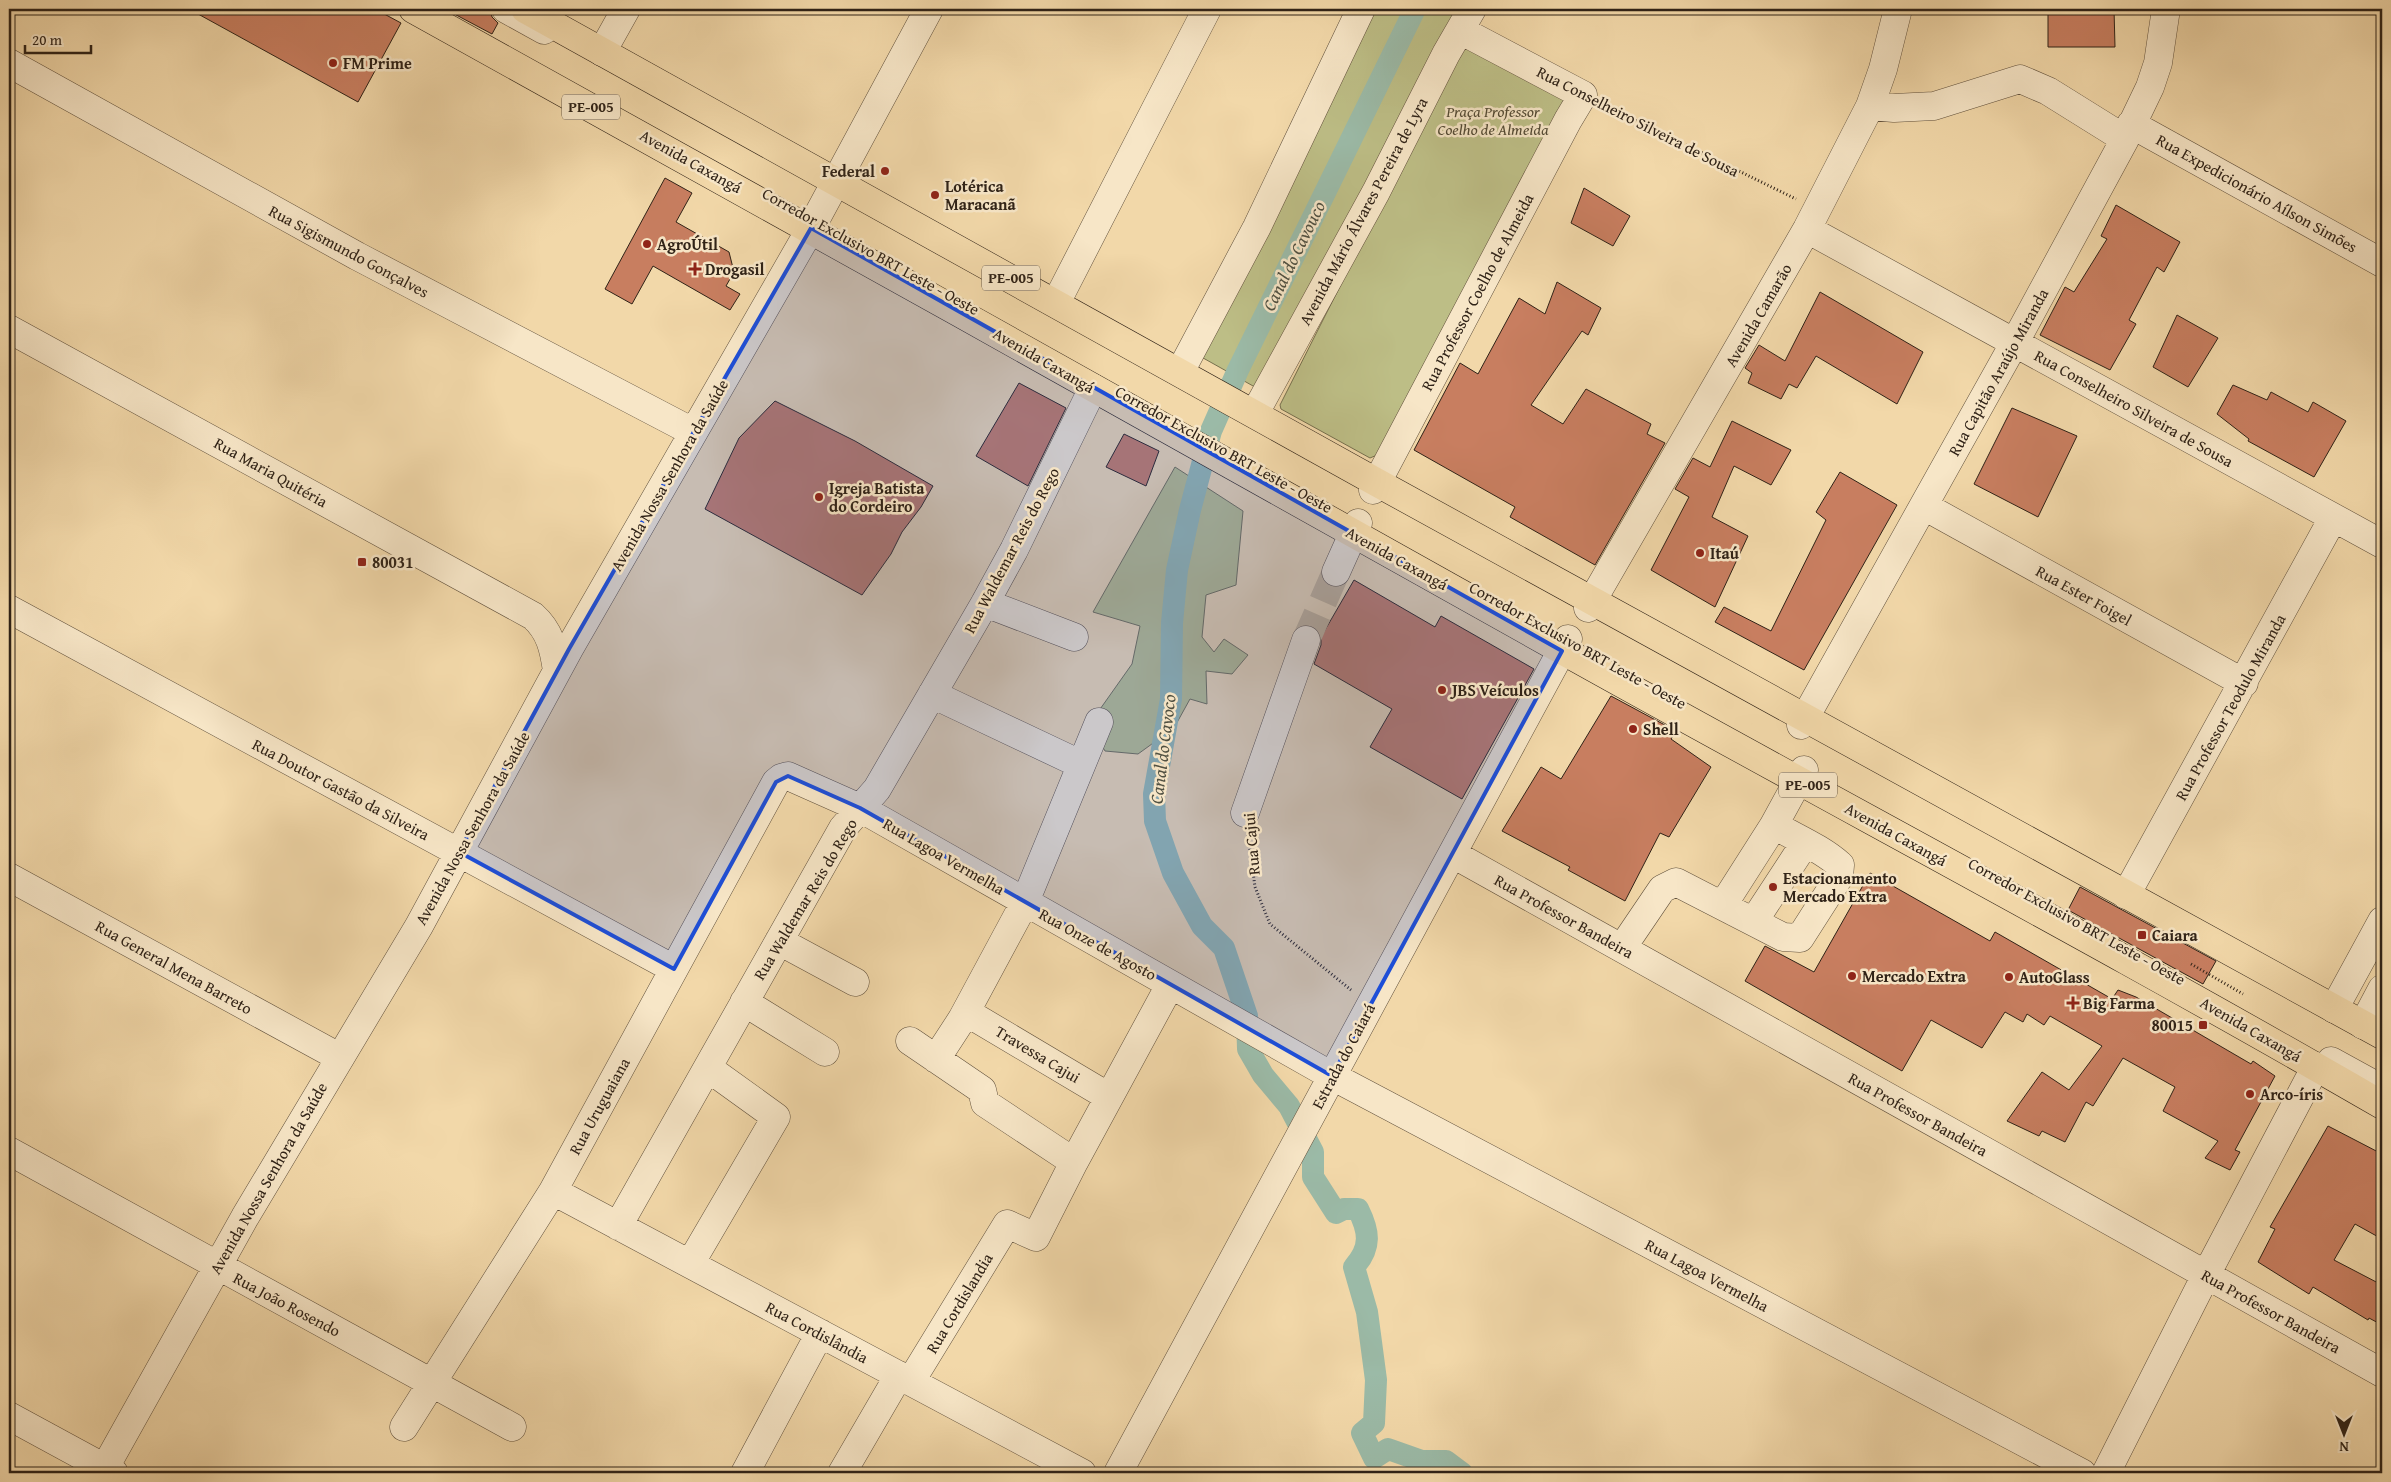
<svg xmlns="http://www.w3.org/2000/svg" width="2391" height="1482" viewBox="0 0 2391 1482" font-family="'Gentium Book Plus',serif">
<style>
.green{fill:#bdbe86;stroke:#76704e}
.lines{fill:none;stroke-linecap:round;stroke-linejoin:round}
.canal{stroke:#9bbaa7;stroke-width:22}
.building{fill:#c87e60;stroke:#2f2217}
.minor-tunnel{stroke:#cbb48c;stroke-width:28;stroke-dasharray:28 14;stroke-linecap:butt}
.minor-casing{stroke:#60503c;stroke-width:29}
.major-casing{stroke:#2f2217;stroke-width:29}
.path{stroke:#2f2217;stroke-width:3;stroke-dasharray:1 2.5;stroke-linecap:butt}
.minor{stroke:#f7e6c7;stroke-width:28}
.major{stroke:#f2d8a9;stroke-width:28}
.marked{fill:#1d4ed8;fill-opacity:0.2;stroke:#1d4ed8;stroke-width:4;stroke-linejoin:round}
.poi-dot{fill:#8f2418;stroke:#f7e6c7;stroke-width:2}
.labels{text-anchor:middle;stroke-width:5;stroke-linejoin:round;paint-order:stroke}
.shield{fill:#f7e6c7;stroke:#6b5d4c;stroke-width:1}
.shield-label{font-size:15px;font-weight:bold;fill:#2f2217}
.poi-label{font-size:16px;font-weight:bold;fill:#2f2217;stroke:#f7e6c7;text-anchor:start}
.park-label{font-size:16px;font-style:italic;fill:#524933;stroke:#f7e6c7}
.street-label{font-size:16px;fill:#2f2217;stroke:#f7e6c7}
.water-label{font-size:18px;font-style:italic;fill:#4f5042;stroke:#f7e6c7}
</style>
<rect width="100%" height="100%" fill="#f2d8a9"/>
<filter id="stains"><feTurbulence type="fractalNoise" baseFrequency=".004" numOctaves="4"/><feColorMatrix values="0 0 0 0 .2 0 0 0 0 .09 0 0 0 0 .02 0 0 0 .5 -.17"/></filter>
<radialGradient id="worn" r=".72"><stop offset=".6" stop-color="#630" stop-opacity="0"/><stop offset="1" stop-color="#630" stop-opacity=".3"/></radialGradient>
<path class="green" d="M1370,9H1468L1262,391L1196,354Z
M1464,41L1566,97L1377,455L1370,458L1281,409L1280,405Z
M1175,467L1243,511L1236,585L1206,595L1202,637L1214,652L1224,639L1248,655L1232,674L1206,671L1207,704L1190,699L1174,728L1138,754L1105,751L1093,730L1098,712L1132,664L1140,626L1093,612Z"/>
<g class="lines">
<path class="canal" d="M1415,9L1238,370L1211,431L1190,510L1177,570L1172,623L1171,699L1154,794L1155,821L1173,873L1202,926L1224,948L1247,1016L1248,1049L1263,1075L1289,1106L1313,1152V1177L1336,1213L1344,1209H1358C1369,1231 1372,1247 1354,1267L1367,1312L1376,1380L1374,1423L1362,1433L1374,1458L1388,1449L1422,1461H1446L1462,1473"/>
</g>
<path class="building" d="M189,9H375L401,23L358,102Z
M445,9H490L492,17L498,23L492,34Z
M2048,9H2114L2115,47H2048Z
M665,178L692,193L676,222L729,252L734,272L726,286L740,294L730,310L653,266L632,304L605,289Z
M1584,188L1630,216L1613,246L1571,223Z
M2116,205L2180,242L2164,272L2157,267L2129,320L2136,324L2110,370L2040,335L2065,287L2074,292L2107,239L2101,236Z
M1557,282L1601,308L1588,335L1582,331L1531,405L1563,424L1586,389L1651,424L1647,434L1665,443L1595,565L1510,517L1515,507L1414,450L1460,363L1478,374L1519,298L1545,314Z
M1820,292L1923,352L1897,404L1816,356L1797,388L1789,384L1781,399L1748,383L1752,373L1745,368L1759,345L1785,361Z
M2177,315L2218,338L2188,387L2153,367Z
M1019,383L1066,408L1028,486L976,456Z
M2233,385L2267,400L2271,392L2308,412L2313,402L2346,421L2314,477L2248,441L2249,439L2217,414Z
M775,401L855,441L933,486L921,507L902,532L891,554L862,595L705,509L739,438Z
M2012,408L2077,436L2038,517L1974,484Z
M1732,421L1791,450L1771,485L1734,466L1712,517L1748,536L1715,607L1651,570L1689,497L1675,489L1693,458L1710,467Z
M1124,434L1159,451L1146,486L1106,467Z
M1840,472L1897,505L1804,670L1715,622L1724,607L1771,631L1826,520L1816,512Z
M1354,580L1435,627L1441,616L1534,669L1462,799L1370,747L1392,709L1314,664L1321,645V637Z
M1611,696L1676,731L1671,739L1711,767L1669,837L1660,833L1625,901L1568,870L1570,867L1502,831L1541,767L1561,779Z
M1870,873L1990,941L1995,932L2112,999L2118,990L2136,997L2251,1064L2253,1061L2275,1076L2235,1150L2240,1152L2230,1170L2205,1158L2218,1141L2163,1111L2175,1087L2123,1058L2093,1106L2086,1102L2065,1142L2042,1131L2039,1136L2007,1121L2042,1072L2069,1090L2102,1046L2050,1016L2044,1025L2027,1014L2023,1022L2005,1012L1982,1048L1931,1020L1902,1071L1745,981L1765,946L1814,972Z
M2080,887L2216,961L2203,984L2068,910Z
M2328,1126L2382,1154V1239L2355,1224L2334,1260L2382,1285V1325L2369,1318L2368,1320L2313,1287L2309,1294L2258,1262L2275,1229L2270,1227Z"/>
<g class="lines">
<path class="minor-tunnel" d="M1306,640L1336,572"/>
<defs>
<path id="minor" d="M506,9L544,30
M602,52L626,9
M9,63L357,256L693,432
M1870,106L1894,108L1934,106L2020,79L2048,91L2125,139
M2131,124L2382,263
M1807,229L2382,544
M1056,303L1207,9
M9,329L533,616C550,631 554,649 557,671
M1180,372L1257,227L1361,9
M1255,413L1376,192L1446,54L1472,9
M1373,490L1568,120L1583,95L1460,30
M1924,506L2244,683
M1336,572L1358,523
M985,603L1074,637
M1588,608L1807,229L1870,106L1883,69L1898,9
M9,609L674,969
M932,694L1080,764
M1801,725L2015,342L2125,139L2150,87L2158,63L2166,9
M1245,813L1306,640
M1774,825L1804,770
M1453,854L2382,1373
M9,877L339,1057
M2126,895L2333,518
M1754,921L1805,843
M779,941L855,982
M1622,948L1662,889L1676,882L1783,937L1800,938L1839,877L1840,865C1821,848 1796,838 1774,825L1723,905
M744,1002L825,1052
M2334,1009L2382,921
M966,1012L1109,1097
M2363,1025L2382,989
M910,1041L982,1090L985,1103L1074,1162
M936,1059L962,1019L1025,902L1099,722
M2331,1061L2382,1089
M9,1151L512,1427
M553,1191L1082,1473
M618,1226L843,828L877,789L985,603L1014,550L1093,388
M690,1264L776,1117L708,1068
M911,1381L1007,1224L1036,1237L1074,1162L1170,985
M9,1416L114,1473
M404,1427L553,1191L776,782L781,778L788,776L860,808L1332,1076L2082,1473
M102,1473L245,1217L419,926L569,649L811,228L929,9
M745,1473L820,1333
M842,1473L899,1375
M1118,1473L1568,639
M2106,1473L2206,1275L2316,1066"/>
<path id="major" d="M413,9C797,220 1177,436 1560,649C1834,802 2111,948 2382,1105
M525,9L1376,482L2382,1035"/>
</defs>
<use href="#minor" class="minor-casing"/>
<use href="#major" class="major-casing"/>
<path class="path" d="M1604,105L1796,199
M1248,835L1255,887L1270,924L1351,990
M2191,964L2243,994"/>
<use href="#minor" class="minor"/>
<use href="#major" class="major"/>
</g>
<path class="marked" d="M811,228L1562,651L1332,1076L860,808L788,776L776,782L674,969L459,852L569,649Z"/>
<g class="poi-dot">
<circle cx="333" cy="63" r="5"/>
<circle cx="885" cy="171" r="5"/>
<circle cx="935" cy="195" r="5"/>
<circle cx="647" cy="244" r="5"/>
<path d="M692.5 261.5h5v5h5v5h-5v5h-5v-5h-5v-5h5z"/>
<circle cx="819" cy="497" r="5"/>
<circle cx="1700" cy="553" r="5"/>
<rect x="357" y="557" width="10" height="10" rx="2.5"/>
<circle cx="1442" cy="690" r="5"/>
<circle cx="1633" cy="729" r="5"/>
<circle cx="1773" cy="887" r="5"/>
<rect x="2137" y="930" width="10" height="10" rx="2.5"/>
<circle cx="1852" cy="976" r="5"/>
<circle cx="2009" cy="977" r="5"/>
<path d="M2070.5 995.5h5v5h5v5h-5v5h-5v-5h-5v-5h5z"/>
<rect x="2198" y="1020" width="10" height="10" rx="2.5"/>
<circle cx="2250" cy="1094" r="5"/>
</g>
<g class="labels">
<g class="shield">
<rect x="562" y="94.5" width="58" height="25" rx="4"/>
<rect x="982" y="265.5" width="58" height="25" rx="4"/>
<rect x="1779" y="772.5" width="58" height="25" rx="4"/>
</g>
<g class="shield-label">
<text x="591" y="112">PE-005</text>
<text x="1011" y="283">PE-005</text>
<text x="1808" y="790">PE-005</text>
</g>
<g class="poi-label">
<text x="343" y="69">FM Prime</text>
<text x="875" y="177" text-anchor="end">Federal</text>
<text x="945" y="192">Lotérica<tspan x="945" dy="18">Maracanã</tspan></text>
<text x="657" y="250">AgroÚtil</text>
<text x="705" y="275">Drogasil</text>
<text x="829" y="494">Igreja Batista<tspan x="829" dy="18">do Cordeiro</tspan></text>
<text x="1710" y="559">Itaú</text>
<text x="372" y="568">80031</text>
<text x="1452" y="696">JBS Veículos</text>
<text x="1643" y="735">Shell</text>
<text x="1783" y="884">Estacionamento<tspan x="1783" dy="18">Mercado Extra</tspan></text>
<text x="2152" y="941">Caiara</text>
<text x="1862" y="982">Mercado Extra</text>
<text x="2019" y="983">AutoGlass</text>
<text x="2083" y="1009">Big Farma</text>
<text x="2193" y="1031" text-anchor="end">80015</text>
<text x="2260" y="1100">Arco-íris</text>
</g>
<g class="park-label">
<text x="1493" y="117">Praça Professor<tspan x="1493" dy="18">Coelho de Almeida</tspan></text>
</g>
<g class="street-label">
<text transform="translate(1638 121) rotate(27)" y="6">Rua Conselheiro Silveira de Sousa</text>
<text transform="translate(691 161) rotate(29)" y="6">Avenida Caxangá</text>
<text transform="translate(2257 193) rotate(29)" y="6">Rua Expedicionário Aílson Simões</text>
<text transform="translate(1363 211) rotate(-62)" y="6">Avenida Mário Álvares Pereira de Lyra</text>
<text transform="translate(349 251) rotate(28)" y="6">Rua Sigismundo Gonçalves</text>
<text transform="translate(871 251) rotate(29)" y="6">Corredor Exclusivo BRT Leste - Oeste</text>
<text transform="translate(1477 292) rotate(-62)" y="6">Rua Professor Coelho de Almeida</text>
<text transform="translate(1758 315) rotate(-60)" y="6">Avenida Camarão</text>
<text transform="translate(1044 360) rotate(30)" y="6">Avenida Caxangá</text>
<text transform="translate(1998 372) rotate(-61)" y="6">Rua Capitão Araújo Miranda</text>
<text transform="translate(2134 408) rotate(29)" y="6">Rua Conselheiro Silveira de Sousa</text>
<text transform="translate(1224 449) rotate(29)" y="6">Corredor Exclusivo BRT Leste - Oeste</text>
<text transform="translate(271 472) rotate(29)" y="6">Rua Maria Quitéria</text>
<text transform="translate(669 475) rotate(-60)" y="6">Avenida Nossa Senhora da Saúde</text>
<text transform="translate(1011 550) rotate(-62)" y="6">Rua Waldemar Reis do Rego</text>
<text transform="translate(1397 558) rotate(29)" y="6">Avenida Caxangá</text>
<text transform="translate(2084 595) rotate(29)" y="6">Rua Ester Foigel</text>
<text transform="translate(1578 645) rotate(29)" y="6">Corredor Exclusivo BRT Leste - Oeste</text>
<text transform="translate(2230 707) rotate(-61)" y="6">Rua Professor Teodulo Miranda</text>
<text transform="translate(341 789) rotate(28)" y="6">Rua Doutor Gastão da Silveira</text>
<text transform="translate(472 828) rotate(-61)" y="6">Avenida Nossa Senhora da Saúde</text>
<text transform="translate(1896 834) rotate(29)" y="6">Avenida Caxangá</text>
<text transform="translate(1251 844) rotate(-95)" y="6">Rua Cajui</text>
<text transform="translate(944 856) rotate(30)" y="6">Rua Lagoa Vermelha</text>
<text transform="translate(805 899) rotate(-59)" y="6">Rua Waldemar Reis do Rego</text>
<text transform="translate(1564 916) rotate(29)" y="6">Rua Professor Bandeira</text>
<text transform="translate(2077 921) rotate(29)" y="6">Corredor Exclusivo BRT Leste - Oeste</text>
<text transform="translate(1098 944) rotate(29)" y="6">Rua Onze de Agosto</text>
<text transform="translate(174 967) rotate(29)" y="6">Rua General Mena Barreto</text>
<text transform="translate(2251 1029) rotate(30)" y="6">Avenida Caxangá</text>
<text transform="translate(1038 1054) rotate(31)" y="6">Travessa Cajui</text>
<text transform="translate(1343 1056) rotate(-62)" y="6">Estrada do Caiará</text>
<text transform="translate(599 1106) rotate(-61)" y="6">Rua Uruguaiana</text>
<text transform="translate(1918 1114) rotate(29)" y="6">Rua Professor Bandeira</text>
<text transform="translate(268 1178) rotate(-60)" y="6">Avenida Nossa Senhora da Saúde</text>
<text transform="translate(1707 1275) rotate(28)" y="6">Rua Lagoa Vermelha</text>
<text transform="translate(959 1303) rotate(-59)" y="6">Rua Cordislandia</text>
<text transform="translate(287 1304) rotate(28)" y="6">Rua João Rosendo</text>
<text transform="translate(2271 1311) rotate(29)" y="6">Rua Professor Bandeira</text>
<text transform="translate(817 1332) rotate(28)" y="6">Rua Cordislândia</text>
</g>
<g class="water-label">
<text transform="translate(1294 256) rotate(-64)" y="6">Canal do Cavouco</text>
<text transform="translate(1163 749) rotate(-83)" y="6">Canal do Cavoco</text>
</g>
</g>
<rect width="2391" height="1482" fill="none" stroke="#f2d8a9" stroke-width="30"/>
<rect x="10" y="10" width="2371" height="1462" fill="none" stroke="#2f2217" stroke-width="2.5"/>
<rect x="15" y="15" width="2361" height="1452" fill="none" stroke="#2f2217"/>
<g transform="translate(2344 1434) rotate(180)" stroke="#f7e6c7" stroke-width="4" paint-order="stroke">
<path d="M0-4L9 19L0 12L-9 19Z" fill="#2f2217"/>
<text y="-8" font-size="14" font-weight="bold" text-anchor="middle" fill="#2f2217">N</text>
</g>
<path d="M25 45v8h66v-8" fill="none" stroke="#2f2217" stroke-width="2.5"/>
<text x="32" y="45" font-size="15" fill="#2f2217" stroke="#f7e6c7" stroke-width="4" paint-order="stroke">20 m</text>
<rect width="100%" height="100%" filter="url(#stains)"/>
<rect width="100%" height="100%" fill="url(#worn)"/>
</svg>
